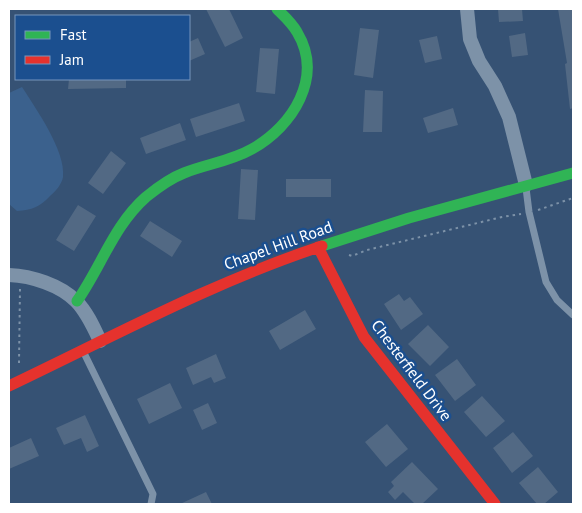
<svg xmlns="http://www.w3.org/2000/svg" width="582" height="513" viewBox="0 0 582 513" font-family="'PT Sans',sans-serif">
<style>
.water{fill:#3b618d}
.building{fill:#526984}
.lines{fill:none;stroke-linecap:round;stroke-linejoin:round}
.path{stroke:#7d92a8;stroke-width:2;stroke-dasharray:2.5 4;stroke-linecap:butt}
.lane{stroke:#7d92a8;stroke-width:7}
.street{stroke:#7d92a8;stroke-width:14}
.fast{stroke:#30b455;stroke-width:11}
.jam{stroke:#e5322d;stroke-width:11}
.labels{text-anchor:middle;stroke-width:5;stroke-linejoin:round;paint-order:stroke}
.street-label{font-size:16px;fill:#fff;stroke:#1b4f8f}
</style>
<rect width="100%" height="100%" fill="#365274"/>
<path class="water" d="M22,87C36,109 66,151 63,177C62,184 55,192 50,196C40,207 32,210 17,211L9,204V93Z"/>
<path class="building" d="M206,9H229L243,38L225,47Z
M498,9H522L523,21L499,22Z
M558,9H573V108L570,109L565,64L567,63Z
M360,28L379,30L373,78L354,75Z
M525,33L528,55L512,57L509,36Z
M437,36L442,59L425,63L419,40Z
M198,38L205,54L189,61V42Z
M260,48L279,49L275,94L256,92Z
M69,79H126V88L68,89Z
M365,90L383,91L382,132H363Z
M239,103L245,121L196,137L190,119Z
M453,108L458,125L428,133L423,118Z
M180,123L186,140L146,154L140,138Z
M111,151L126,163L103,194L88,183Z
M241,169L258,170L255,220L238,219Z
M286,179H331V197H286Z
M78,205L96,216L74,251L56,240Z
M150,221L182,241L172,257L140,236Z
M399,294L404,301L410,297L423,314L401,330L384,304Z
M305,310L316,329L280,350L269,331Z
M428,325L449,347L430,366L408,344Z
M216,354L226,378L214,383L211,377L193,385L186,368Z
M457,359L476,385L455,401L435,375Z
M170,383L182,408L149,424L137,399Z
M482,396L505,421L486,437L464,412Z
M208,403L217,423L202,430L193,410Z
M85,415L99,446L87,452L81,438L64,445L56,428Z
M387,424L408,449L386,467L365,442Z
M513,432L533,456L512,473L493,448Z
M31,438L39,456L9,469V448Z
M412,462L438,489L422,504H415L403,492L395,500L388,492L394,486L391,482Z
M538,467L558,492L544,504H537L519,483Z
M206,492L212,504H180Z"/>
<g class="lines">
<path class="path" d="M538,210L573,198
M349,255L352,256L367,250L502,217L521,214
M19,363L20,288"/>
<path class="lane" d="M526,188L529,212L546,282L557,300L573,315
M84,353L153,494L151,504"/>
<path class="street" d="M467,9L470,39L479,61L495,86L509,117L526,185
M9,275C32,276 60,285 76,301C87,312 94,328 100,341"/>
<path class="fast" d="M322,246L409,218L573,173
M77,301C101,267 114,225 146,197C157,188 171,178 184,173C207,164 231,161 252,149C293,126 324,77 297,32C292,23 284,16 277,9"/>
<path class="jam" d="M318,247L364,337L495,504
M9,386C112,337 213,282 322,246"/>
</g>
<g class="labels">
<g class="street-label">
<text transform="translate(278 245) rotate(-20)" y="6">Chapel Hill Road</text>
<text transform="translate(412 370) rotate(53)" y="6">Chesterfield Drive</text>
</g>
</g>
<rect width="582" height="513" fill="none" stroke="#ffffff" stroke-width="20"/>
<rect x="15" y="15" width="175" height="65" fill="#1b4f8f" stroke="#7695bc"/>
<rect x="25" y="31" width="25" height="8" fill="#30b455" stroke="#7695bc"/>
<text x="60" y="40" font-size="15" fill="#ffffff">Fast</text>
<rect x="25" y="56" width="25" height="8" fill="#e5322d" stroke="#7695bc"/>
<text x="60" y="65" font-size="15" fill="#ffffff">Jam</text>
</svg>
